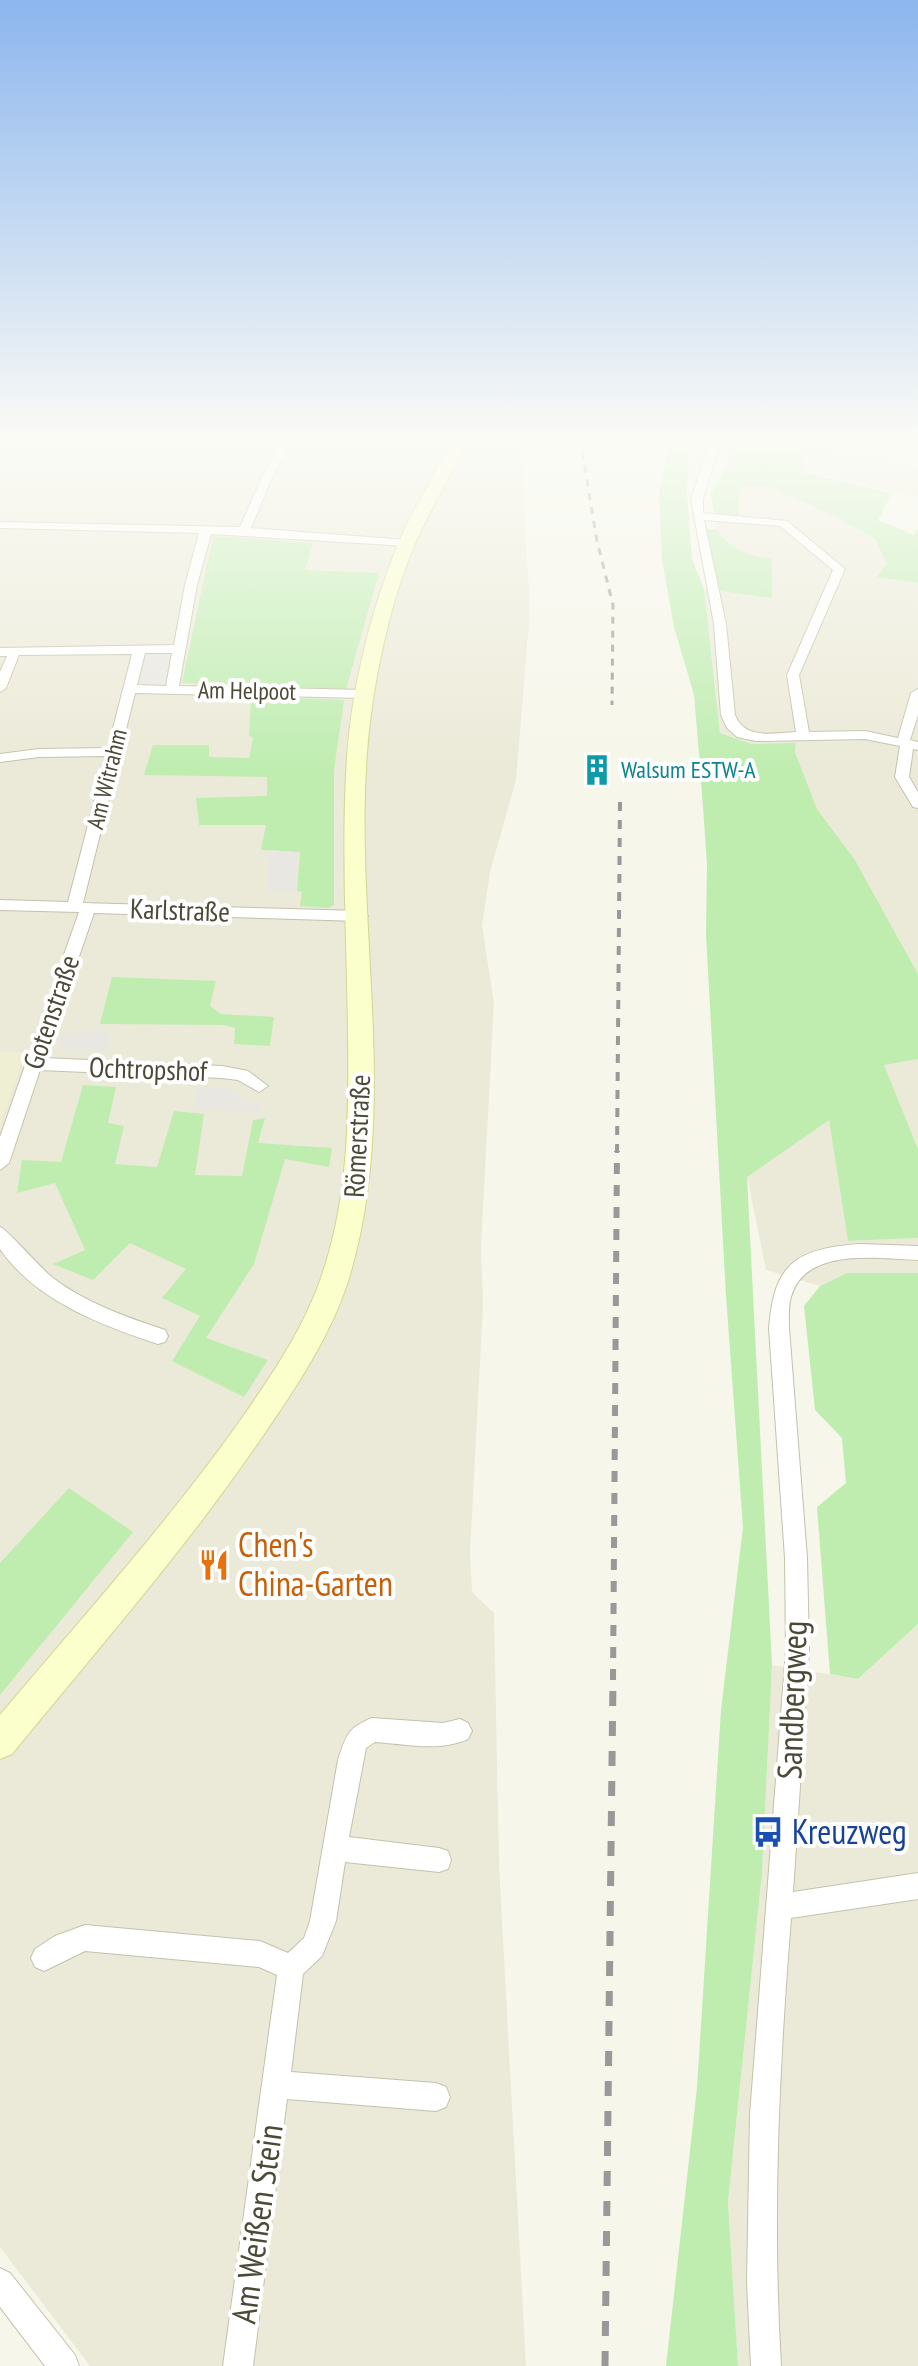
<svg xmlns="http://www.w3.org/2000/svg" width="918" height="2366" viewBox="0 0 918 2366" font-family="'PT Sans Narrow',sans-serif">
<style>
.residential{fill:#ebead8}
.education{fill:#eff0d3}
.green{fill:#bfedb0}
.parking{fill:#e8e7e2}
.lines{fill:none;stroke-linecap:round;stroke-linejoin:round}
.minor-casing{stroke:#c3c2ab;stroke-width:2}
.secondary-casing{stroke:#d3d695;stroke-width:2}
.minor{fill:#fff;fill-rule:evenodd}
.secondary{fill:#fbffcb;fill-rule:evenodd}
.rail-far3{stroke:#999;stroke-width:3;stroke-dasharray:7 7;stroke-linecap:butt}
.rail-far2{stroke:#999;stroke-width:4;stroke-dasharray:9 9;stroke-linecap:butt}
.rail-far1{stroke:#999;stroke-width:6;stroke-dasharray:11 11;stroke-linecap:butt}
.rail{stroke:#999;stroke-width:7;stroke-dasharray:15 15;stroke-linecap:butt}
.labels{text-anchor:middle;stroke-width:8;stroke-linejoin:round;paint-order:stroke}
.far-street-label{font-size:24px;fill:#4b4a37;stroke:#fff}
.far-culture-label{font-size:24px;fill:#0d838f;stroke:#fff;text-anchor:start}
.street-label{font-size:28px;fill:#4b4a37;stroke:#fff}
.near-food-label{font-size:34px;fill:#c56008;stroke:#fff;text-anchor:start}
.near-street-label{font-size:34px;fill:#4b4a37;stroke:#fff}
.near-transit-label{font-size:34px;fill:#164399;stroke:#fff;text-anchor:start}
</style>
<rect width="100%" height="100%" fill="#f6f6ea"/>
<path class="residential" d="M0,438H455L521,448L530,610L516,780L490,872L482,926L494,1003L481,1246L483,1305L470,1552L472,1592L494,1613L499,1865L526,2366H90L0,2247Z
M802,446L918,467V497L793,467Z
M740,486L769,487L844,520L875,539L887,564L877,577L918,583V974L855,860L817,809L795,752L796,744H752L720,733L704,589L772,598L746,556L726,543L716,529L715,515Z
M918,1059V1149L883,1064Z
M829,1119L848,1241L918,1238V1273H847L820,1286L766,1270L747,1176Z
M918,1624V2366H738L728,2202L762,1873L772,1665L858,1679Z"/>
<path class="education" d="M0,1052L25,1053L0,1125Z"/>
<path class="green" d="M670,438H696L689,454L687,495L692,559L704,589L720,733L752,744L796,743L795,752L817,809L855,860L918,974V1059L884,1065L918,1149V1238L848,1241L829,1120L747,1177L772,1665L762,1873L728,2202L738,2366H666L697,2088L721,1710L743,1527L726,1296L706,934L707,864L700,765L694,695L674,627L662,560L659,494Z
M734,438H783L804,456L802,472L892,493L878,520L914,535L918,528V583L876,577L887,564L875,539L843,520L769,487L740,486L738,516L715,515L711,495L729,461Z
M705,529H716C732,550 747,556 772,559V598L720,591Z
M213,536L313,543L305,570L379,573L346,689L182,683Z
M251,696L344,700L334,770V905L328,908L300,906L302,892L297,891L300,852L261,850L266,825H199L196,798L267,796V777L144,775L153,745H209V757L249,758L253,738L249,736Z
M112,977L216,981L210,1006L221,1014L274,1017L270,1046L234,1044L235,1028L224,1025L100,1024Z
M83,1085L116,1087L108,1123L124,1126L115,1164L157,1167L174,1111L204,1114L195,1175L242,1176L253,1120L265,1118L258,1143L332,1148L329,1167L285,1159L254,1264L206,1338L268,1360L244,1397L172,1361L200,1316L162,1298L186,1269L130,1243L93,1280L53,1264L85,1250L55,1183L17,1193L22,1160L61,1162Z
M847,1273H918V1624L858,1679L830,1674L817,1507L846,1483L842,1438L815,1410L804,1306L820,1286Z
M69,1488L133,1532L0,1695V1563Z"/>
<path class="parking" d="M180,649L172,690L130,689L139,652Z
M269,850L298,852L295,892H266Z
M110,1031L109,1051L60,1048L63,1033Z
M198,1088L232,1089L244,1102L262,1103L260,1112L192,1109Z"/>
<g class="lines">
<defs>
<path id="minor" d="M285,438H295L273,475L251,528L407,540L413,543L407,546L211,534L197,585L179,686L364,690L371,694L364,698L135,693L83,903L360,911L368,916L360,921L94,913L44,1058L222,1066L248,1071L268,1086L259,1092L238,1080L222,1078L40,1070L9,1163L0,1170V1137L79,912L0,910V900L68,902L106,756L39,757L0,762V754L39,749L108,748L132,654L19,655L6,688L0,692V672L7,656H0V648L174,645L185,585L199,533L0,528V522L240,527L263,475ZM145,653H172L166,686L137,685Z
M711,438H721L703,499V513L787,521L845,569L799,675L809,732L865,731L898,738L911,693L918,689V715L910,740L918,742V750L913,749L909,777L918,792V808L913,807L895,777L900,746L865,739L756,741L737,737L727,728L721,715L714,624L691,499ZM704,520L780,526L833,570L787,675L796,732C773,733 745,740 735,715L726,624Z
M0,1227C7,1229 40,1268 53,1278C86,1303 126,1317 165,1330L168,1336L165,1342L158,1344C101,1325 36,1301 0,1249Z
M859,1244L918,1246V1260C879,1259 805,1246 791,1297C788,1307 789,1318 789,1328L807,1558L809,1650L793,1892L918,1873V1899L791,1918C779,2068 772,2216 781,2366H751L747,2282L750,2115L786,1650L785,1558L769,1328C774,1263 796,1249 859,1244Z
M372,1718L443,1723L460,1719L468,1723L472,1731L468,1739C439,1752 406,1744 375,1742L366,1748L349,1837L439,1848L448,1851L451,1860L448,1869L439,1872L345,1862L336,1921L322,1956L303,1974L291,2072L436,2083L446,2087L450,2097L446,2107L436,2111L287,2099L253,2366H223L277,1975L259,1967L85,1951L44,1971L35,1967L31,1958L35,1949L55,1936L85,1925L260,1941L288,1953L304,1938L310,1921L338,1760C346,1736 347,1728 372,1718Z
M0,2268L10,2273L75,2355L79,2366H45L0,2307Z"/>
<path id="secondary" d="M454,438H470C452,472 432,506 416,541C389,604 372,686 367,753C354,927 400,1105 350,1275C332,1335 295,1389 260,1440C185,1550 96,1651 12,1754L0,1759V1715C80,1620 165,1526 237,1425C270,1378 302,1332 321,1278C349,1197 349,1117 348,1033C347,942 341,849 347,757C352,686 371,610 398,544C413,508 436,473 454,438Z"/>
</defs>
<use href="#minor" class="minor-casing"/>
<use href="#secondary" class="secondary-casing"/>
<use href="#minor" class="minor"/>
<use href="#secondary" class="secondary"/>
<path class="rail-far3" d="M580,438L597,541L613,605L612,705"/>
<path class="rail-far2" d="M617,1153L620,802"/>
<path class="rail-far1" d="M613,1680L617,1151"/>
<path class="rail" d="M605,2366L613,1678"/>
</g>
<linearGradient id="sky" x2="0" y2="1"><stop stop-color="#8cb6ee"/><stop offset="0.57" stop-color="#fbfbf6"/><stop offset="1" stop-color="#fbfbf6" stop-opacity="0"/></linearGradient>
<rect width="918" height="769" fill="url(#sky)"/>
<defs>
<symbol id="building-bare" viewBox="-9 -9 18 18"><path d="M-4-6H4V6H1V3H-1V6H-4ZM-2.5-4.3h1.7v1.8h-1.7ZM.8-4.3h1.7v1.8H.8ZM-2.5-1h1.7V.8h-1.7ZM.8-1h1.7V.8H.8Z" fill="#0f9aa8" stroke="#fff" stroke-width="2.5" paint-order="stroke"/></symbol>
<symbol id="restaurant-bare" viewBox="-9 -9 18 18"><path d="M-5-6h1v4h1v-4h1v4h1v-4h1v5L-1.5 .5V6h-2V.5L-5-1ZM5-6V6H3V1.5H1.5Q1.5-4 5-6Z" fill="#e8710a" stroke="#fff" stroke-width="2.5" paint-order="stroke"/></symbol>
<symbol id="bus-bare" viewBox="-9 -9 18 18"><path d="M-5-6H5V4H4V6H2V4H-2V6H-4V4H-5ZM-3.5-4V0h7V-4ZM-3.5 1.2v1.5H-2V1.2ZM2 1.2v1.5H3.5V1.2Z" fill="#1a4fb4" stroke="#fff" stroke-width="2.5" paint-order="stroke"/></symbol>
</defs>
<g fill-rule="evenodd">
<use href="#building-bare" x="575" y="748" width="44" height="44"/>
<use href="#restaurant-bare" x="192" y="1543" width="44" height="44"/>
<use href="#bus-bare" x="746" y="1810" width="44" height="44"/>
</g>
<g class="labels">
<g class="far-street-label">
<text transform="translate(247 691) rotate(1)" y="8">Am Helpoot</text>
<text transform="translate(107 779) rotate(-76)" y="8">Am Witrahm</text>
</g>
<g class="far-culture-label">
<text x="621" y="778">Walsum ESTW-A</text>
</g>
<g class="street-label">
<text transform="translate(180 910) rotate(2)" y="10">Karlstraße</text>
<text transform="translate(51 1012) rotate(-71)" y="10">Gotenstraße</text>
<text transform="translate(148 1069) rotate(2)" y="10">Ochtropshof</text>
<text transform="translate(357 1136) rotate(-87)" y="10">Römerstraße</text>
</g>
<g class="near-food-label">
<text x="238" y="1557">Chen's<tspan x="238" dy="39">China-Garten</tspan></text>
</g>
<g class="near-street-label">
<text transform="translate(792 1700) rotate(-88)" y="12">Sandbergweg</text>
<text transform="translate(257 2224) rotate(-82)" y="12">Am Weißen Stein</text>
</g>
<g class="near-transit-label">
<text x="792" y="1844">Kreuzweg</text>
</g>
</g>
</svg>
